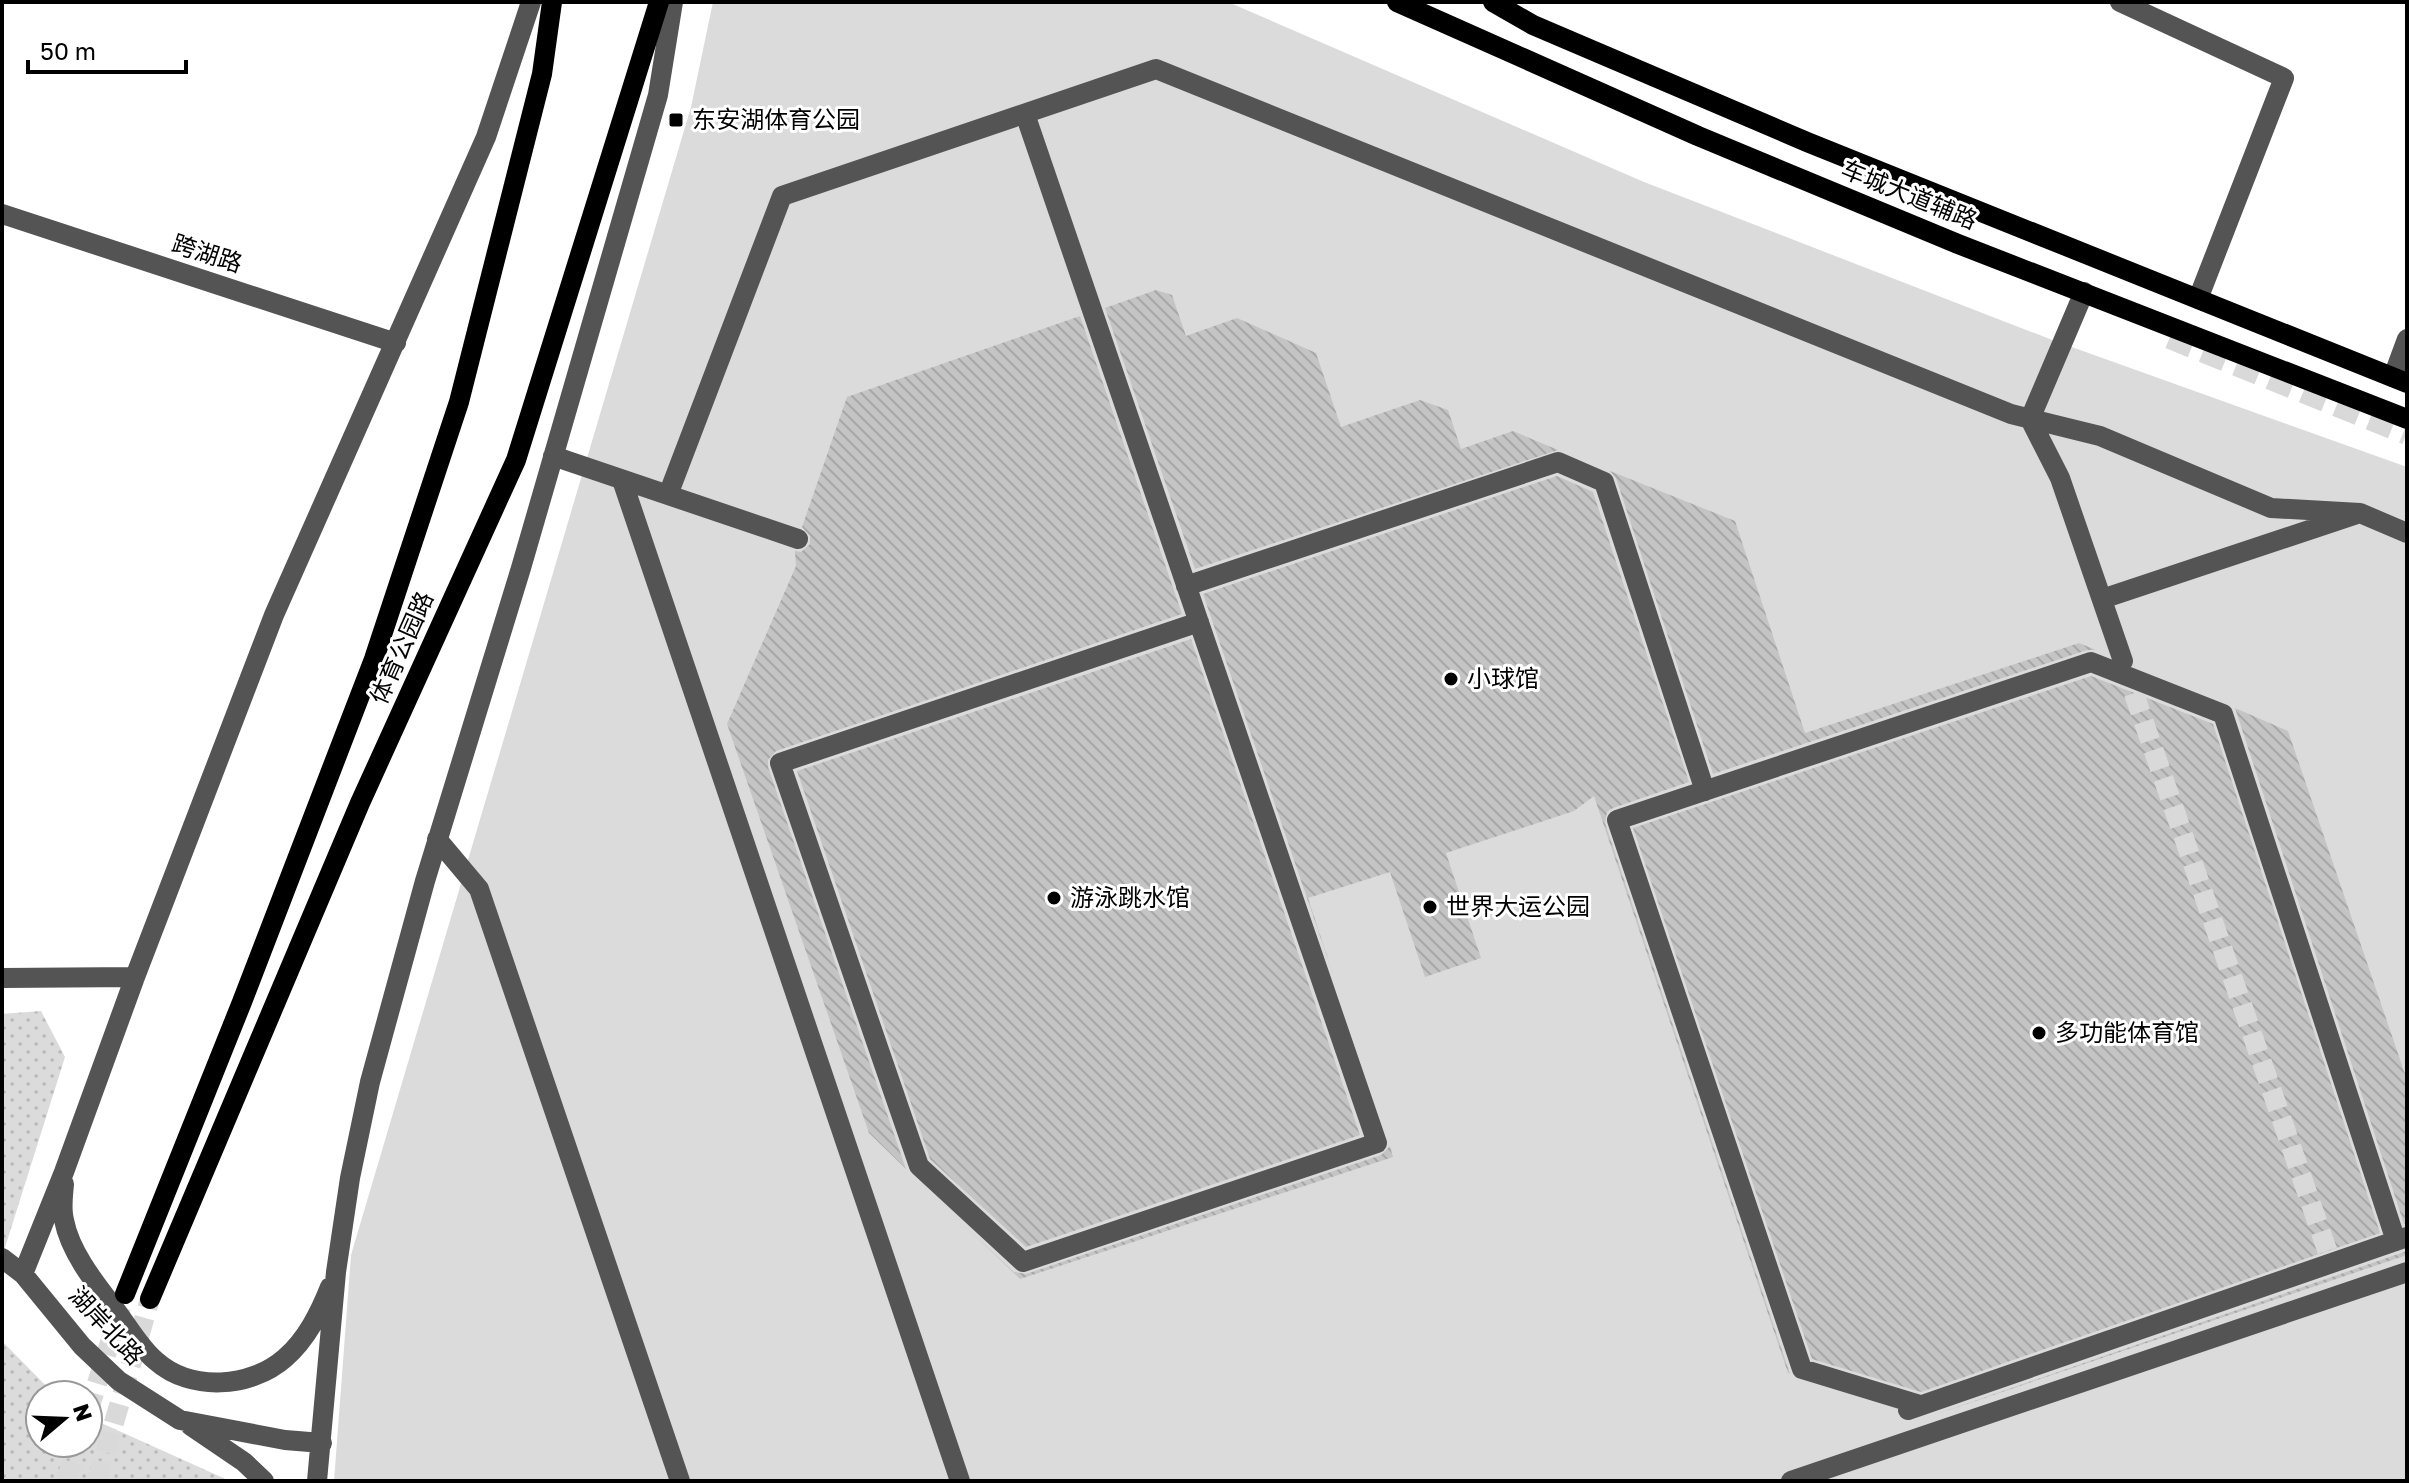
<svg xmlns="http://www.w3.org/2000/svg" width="2409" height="1483" viewBox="0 0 2409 1483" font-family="'Golos Text','Noto Sans SC',sans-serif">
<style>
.green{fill:url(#green-dots)}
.pitch{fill:#dbdbdb}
.building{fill:url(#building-back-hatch)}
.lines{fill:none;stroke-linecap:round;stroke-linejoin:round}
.minor-tunnel{stroke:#d9d9d9;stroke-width:20;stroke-dasharray:20 10;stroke-linecap:butt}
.major-tunnel{stroke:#d9d9d9;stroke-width:20;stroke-dasharray:20 10;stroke-linecap:butt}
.highway-tunnel{stroke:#d9d9d9;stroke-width:24;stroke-dasharray:24 12;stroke-linecap:butt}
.minor{stroke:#545454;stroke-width:20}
.major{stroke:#000;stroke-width:20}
.poi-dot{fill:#000;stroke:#fff;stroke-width:3}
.labels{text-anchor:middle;stroke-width:6;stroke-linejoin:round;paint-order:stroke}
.poi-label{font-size:24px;fill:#000;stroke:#fff;text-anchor:start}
.street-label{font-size:24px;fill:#000;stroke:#fff}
</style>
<defs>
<pattern id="green-dots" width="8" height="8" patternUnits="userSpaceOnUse" patternTransform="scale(2)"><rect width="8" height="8" fill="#dbdbdb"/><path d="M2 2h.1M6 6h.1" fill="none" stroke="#bababa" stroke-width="1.8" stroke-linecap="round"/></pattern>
<pattern id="building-back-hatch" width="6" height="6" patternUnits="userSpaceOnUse" patternTransform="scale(2)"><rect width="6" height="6" fill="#c4c4c4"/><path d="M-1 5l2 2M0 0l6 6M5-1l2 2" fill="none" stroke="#a7a7a7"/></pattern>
</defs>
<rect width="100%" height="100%" fill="#fff"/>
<path class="green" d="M41,1011L65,1057L2,1257V1014Z
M2,1341L55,1395H40V1443H88V1417L230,1481H2Z"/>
<path class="pitch" d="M713,2H1228L1644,182L2055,341L2407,467V1481H334L351,1255L691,107Z"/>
<path class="building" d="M1156,290L1172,295L1186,336L1237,318L1316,353L1341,427L1420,400L1448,410L1461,449L1513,431L1558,450L1195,569L1105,308Z
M1080,316L1182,614L776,751L768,760V767L906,1169L869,1133L727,724L796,566L795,551L801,552L810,544V536L802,527L847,397Z
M1610,471L1735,521L1805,733L2079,643L2096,650H2087L1713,774L1616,478Z
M1557,476L1593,492L1689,782L1613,808L1607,812L1605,823L1790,1374L1788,1373L1594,796L1574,811L1446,853L1481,958L1425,977L1390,872L1308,898L1334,977L1203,594Z
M1191,639L1360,1135L1026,1247L930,1159L797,771Z
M2091,676L2213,724L2380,1233L1921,1392L1812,1359L1633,828Z
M2235,708L2288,731L2407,1080V1224H2404Z
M1390,1146L1393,1157L1020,1279L965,1226L1014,1272L1026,1274L1381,1155Z
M2407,1251V1255L1925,1418L2401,1253Z"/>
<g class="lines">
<path class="minor-tunnel" d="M2124,665L2334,1270"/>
<path class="major-tunnel" d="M88,1412L123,1301
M66,1481L78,1443
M97,1481L150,1299"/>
<path class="highway-tunnel" d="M2170,337L2407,433"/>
<path class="minor" d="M2120,2L2284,78L2198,299
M1025,114L1377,1143L1023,1262L919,1166L780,763L1199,622
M2,214L396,343
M2084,292L2030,419L2060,478L2123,661
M2393,377L2407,339
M553,456L798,539
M622,480L960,1481
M668,495L782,196L1156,69L2011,414L2100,436L2271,508L2360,513
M1186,586L1558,462L1604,482L1705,791
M2102,599L2360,513L2407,533
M437,839L479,889L680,1481
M2,978L135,977
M64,1184C63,1195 61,1209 64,1220C70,1252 95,1283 115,1309C128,1326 140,1348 156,1361C191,1392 251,1388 285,1358C307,1339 320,1312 330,1287
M2,1258L23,1274L82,1346L119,1381L180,1420L285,1440L322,1443
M23,1274L64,1172L135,977L274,615L486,137L531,2
M1920,1405L1802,1369L1617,820L2091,662L2223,714L2396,1241
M1908,1410L2407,1237
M191,1426L244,1462L264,1481
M317,1481L336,1272L350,1178L370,1082L425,881L521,568L658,95L673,2
M1791,1481L2407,1272"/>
<path class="major" d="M1397,2L1698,136L1958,244L2407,419
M1493,2L1533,25L1807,142L2407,383
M125,1294L242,1002L374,659L459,402L542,74L552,2
M150,1299L360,803L516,460L659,2"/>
</g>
<g class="poi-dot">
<rect x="668" y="112" width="16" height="16" rx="4"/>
<circle cx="1451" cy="679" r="8"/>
<circle cx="1054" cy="898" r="8"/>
<circle cx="1430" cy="907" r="8"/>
<circle cx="2039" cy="1033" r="8"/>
</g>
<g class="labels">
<g class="poi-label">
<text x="692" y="128">东安湖体育公园</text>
<text x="1467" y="687">小球馆</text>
<text x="1070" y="906">游泳跳水馆</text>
<text x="1446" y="915">世界大运公园</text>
<text x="2055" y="1041">多功能体育馆</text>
</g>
<g class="street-label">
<text transform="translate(1909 195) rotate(22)" y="8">车城大道辅路</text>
<text transform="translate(207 254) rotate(18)" y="8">跨湖路</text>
<text transform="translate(402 648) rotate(-66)" y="8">体育公园路</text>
<text transform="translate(106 1326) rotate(47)" y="8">湖岸北路</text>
</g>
</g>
<rect width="2409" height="1483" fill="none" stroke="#000000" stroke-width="8"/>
<g transform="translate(64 1419) rotate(71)"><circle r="38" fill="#ffffff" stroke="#999999" stroke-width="2"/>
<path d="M0-6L14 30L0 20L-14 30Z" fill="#000000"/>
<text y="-12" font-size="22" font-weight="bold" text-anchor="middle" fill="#000000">N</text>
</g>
<path d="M28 60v12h158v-12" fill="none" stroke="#000000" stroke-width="4"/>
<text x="40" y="60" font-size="24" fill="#000000" stroke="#ffffff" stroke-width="6" paint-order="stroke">50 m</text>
</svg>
